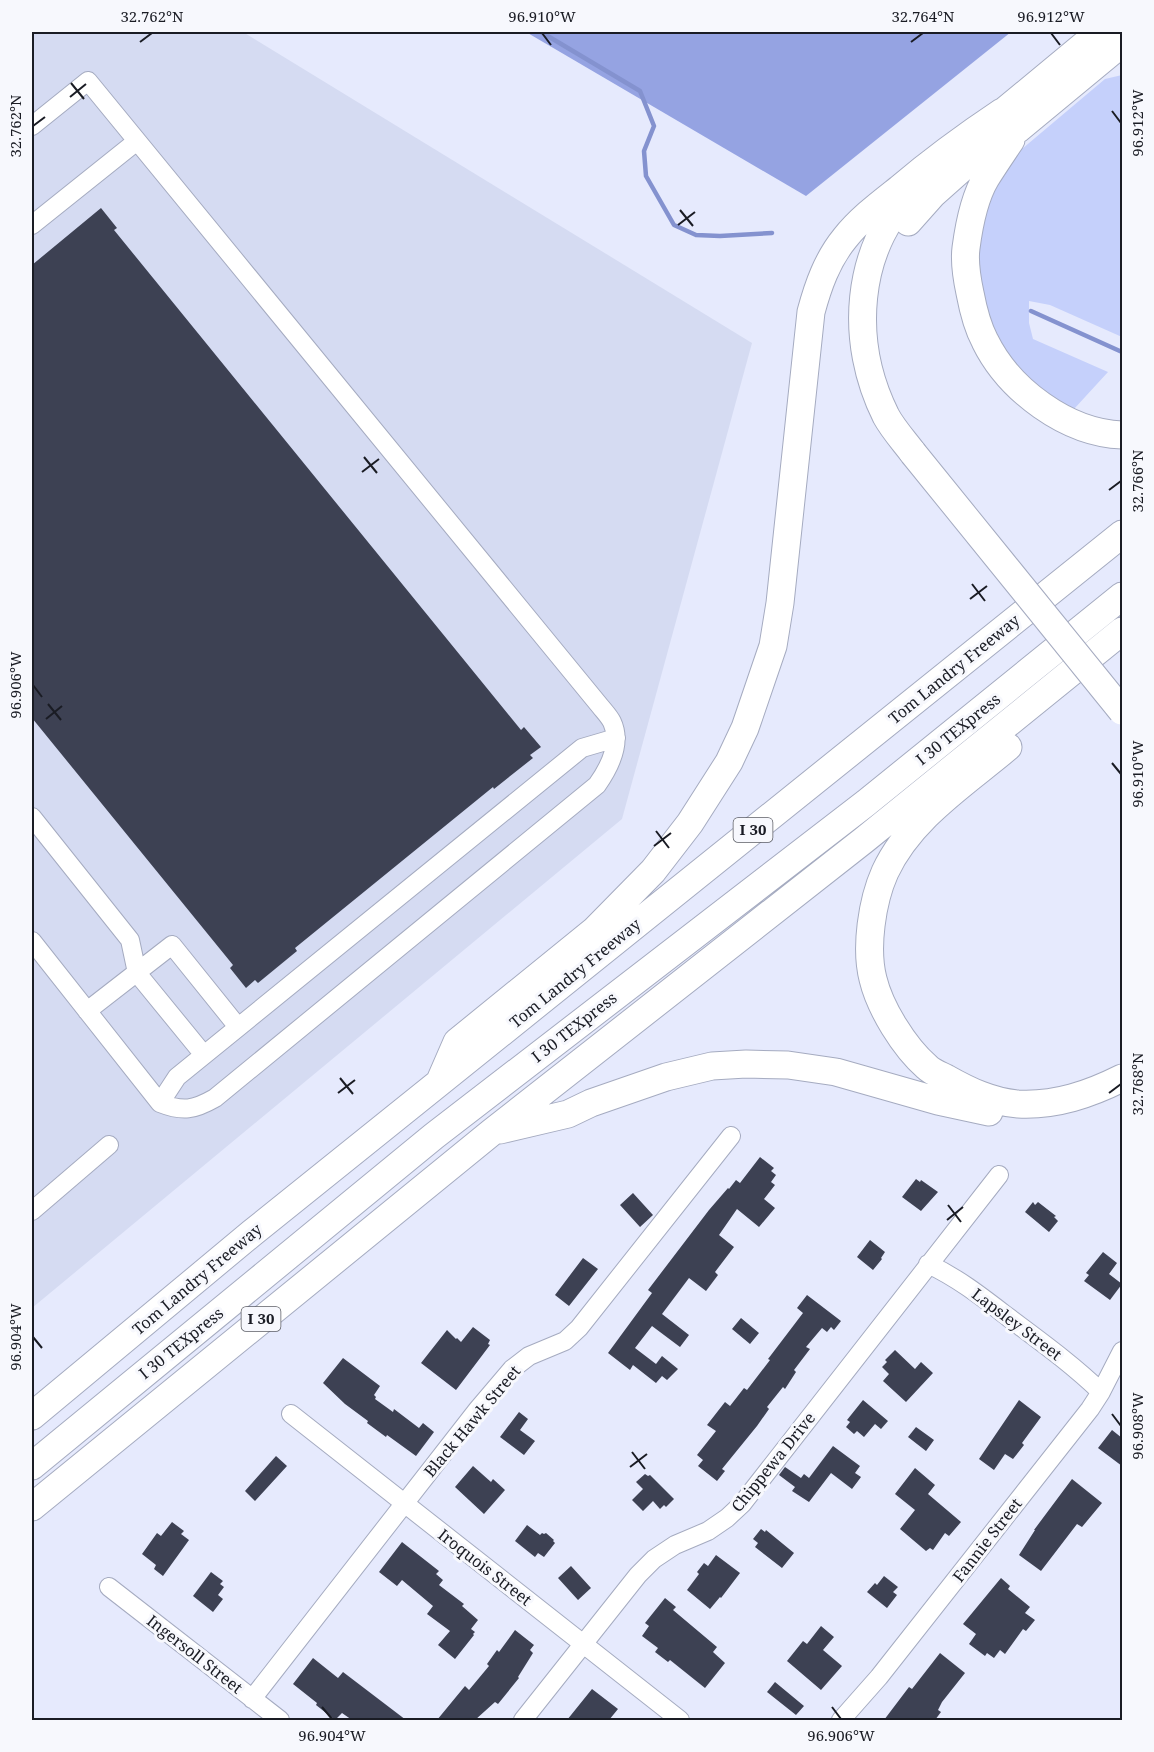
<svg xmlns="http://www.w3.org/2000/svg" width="1154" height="1752" viewBox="0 0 1154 1752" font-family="'Noto Serif',serif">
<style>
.built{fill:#d5dbf2}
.green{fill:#c5d0fb}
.forest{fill:#95a3e2}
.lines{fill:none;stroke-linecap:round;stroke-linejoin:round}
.stream{stroke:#8492cf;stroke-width:4.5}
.building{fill:#3d4153}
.minor-casing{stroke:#a5abc0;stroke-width:20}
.highway-casing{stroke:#a5abc0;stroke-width:29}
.minor{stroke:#fff;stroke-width:18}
.highway{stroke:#fff;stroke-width:27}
.highway-bridge-casing{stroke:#a5abc0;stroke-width:29;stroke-linecap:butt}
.highway-bridge{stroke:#fff;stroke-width:27}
.ticks{fill:none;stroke:#1a1c24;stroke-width:2}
.labels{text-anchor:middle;stroke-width:6;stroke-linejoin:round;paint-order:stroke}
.shield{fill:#f7f8fd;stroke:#5c5e65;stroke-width:1.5}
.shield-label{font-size:15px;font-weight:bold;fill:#1a1c24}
.street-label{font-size:16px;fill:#1a1c24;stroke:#f7f8fd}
.neatline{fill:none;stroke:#1a1c24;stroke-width:2}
.ticks-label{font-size:15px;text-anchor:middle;fill:#1a1c24}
</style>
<rect width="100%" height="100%" fill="#e6eafd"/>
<path class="built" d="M32,32H243L752,343L622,819L32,1308Z"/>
<path class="green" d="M1122,75V337L1050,305L1029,301V323L1033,339L1108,372L1074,409L1056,400L1024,377L989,328L975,261L987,199L1016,154L1105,79Z"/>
<path class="forest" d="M526,32H1011L806,196Z"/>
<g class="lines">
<path class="stream" d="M541,32L640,91L654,126L644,151L646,176L674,225L696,235L720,236L772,233
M1031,311L1122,352"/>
</g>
<path class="building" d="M101,208L117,228L114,230L521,730L524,727L541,747L530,755L533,758L494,789L493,787L295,948L297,951L258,983L255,980L246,988L230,968L233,965L32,718V265Z
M760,1157L774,1168L771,1171L776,1175L771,1182L775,1185L764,1199L775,1208L759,1227L737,1209L719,1235L734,1247L715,1272L718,1275L706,1291L689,1278L662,1314L689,1335L680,1347L652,1326L635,1348L656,1364L662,1356L678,1369L667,1380L662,1376L656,1383L633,1365L630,1370L608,1353L652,1293L648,1290L709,1210L728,1188L729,1189L736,1180L740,1183Z
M916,1179L920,1182L921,1180L938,1192L921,1211L902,1197Z
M633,1193L653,1215L640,1227L620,1205Z
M1033,1202L1035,1205L1038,1202L1056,1216L1054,1217L1058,1221L1049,1232L1025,1212Z
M870,1240L885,1252L881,1258L882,1259L873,1270L857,1257Z
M1103,1252L1117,1263L1109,1274L1122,1284L1110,1300L1084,1281L1089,1275L1086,1273Z
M583,1258L598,1269L569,1306L555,1295Z
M807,1295L841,1321L834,1330L831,1327L827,1332L822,1328L806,1347L810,1349L794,1370L796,1372L785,1389L783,1387L767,1407L769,1409L757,1426L722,1469L725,1471L717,1481L698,1466L703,1460L697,1455L716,1431L707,1425L725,1402L730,1406L744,1388L747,1390L770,1360L768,1359L803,1313L797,1308Z
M741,1318L759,1333L750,1344L732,1329Z
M473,1327L490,1340L488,1344L490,1345L456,1390L421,1363L447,1330L456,1339L457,1338L461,1342Z
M895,1350L915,1369L921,1362L933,1373L906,1402L883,1381L889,1374L882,1367L887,1362L885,1360Z
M343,1358L380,1386L374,1395L376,1397L375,1399L393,1412L394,1409L419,1428L423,1423L434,1432L416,1456L387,1435L386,1437L367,1423L368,1421L345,1404L323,1383Z
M863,1400L888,1421L881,1429L875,1424L864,1437L857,1431L854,1434L846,1427L850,1422L847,1420Z
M1019,1400L1041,1417L1022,1443L1024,1445L1013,1459L1005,1454L994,1470L979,1459Z
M519,1412L528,1419L520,1430L535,1441L524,1455L500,1437Z
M916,1427L934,1440L926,1451L908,1437Z
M1112,1430L1122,1438V1466L1098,1448Z
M833,1446L860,1466L855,1473L861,1477L852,1489L831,1473L809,1502L792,1491L795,1487L779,1475L785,1467L801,1478L804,1474L809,1478Z
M276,1456L287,1466L255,1501L245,1491Z
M473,1466L491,1482L493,1479L505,1490L484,1514L455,1487Z
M915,1468L935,1485L928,1494L961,1522L949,1536L945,1533L933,1550L930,1548L926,1551L900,1529L915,1510L895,1494Z
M645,1474L648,1476L650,1475L674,1499L666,1507L664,1505L660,1509L653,1501L643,1511L632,1500L643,1489L636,1482Z
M1072,1479L1102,1503L1082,1527L1077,1524L1041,1571L1019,1555L1035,1530H1034Z
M172,1522L184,1531L181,1534L189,1540L163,1576L154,1569L156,1565L142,1554L157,1533L161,1536Z
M527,1525L540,1535L542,1533L544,1534L546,1533L554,1540L553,1541L555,1543L544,1557L538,1553L535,1557L515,1541Z
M761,1529L765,1532L766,1530L794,1553L782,1568L755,1547L758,1543L753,1539Z
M402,1542L439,1571L436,1574L443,1580L439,1585L464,1604L462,1606L478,1620L471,1629L475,1632L473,1634L474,1635L455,1659L438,1645L450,1631L427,1614L433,1606L402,1580L397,1586L379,1572Z
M716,1555L740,1573L721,1598L720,1597L710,1609L687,1590L699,1574L697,1572L704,1563L708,1566Z
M571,1566L591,1588L578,1600L558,1578Z
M211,1572L223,1581L220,1584L224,1587L218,1595L223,1599L213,1612L193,1596Z
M884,1576L898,1587L893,1592L897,1595L887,1608L867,1592L875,1583L877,1585Z
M1001,1578L1010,1586L1008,1589L1030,1607L1025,1613L1035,1620L1026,1631L1023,1629L1005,1654L1000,1650L994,1658L987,1653L985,1656L969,1644L976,1634L963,1624Z
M665,1598L676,1607L673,1610L717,1647L713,1652L725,1663L705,1688L670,1660L668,1662L655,1652L658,1648L642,1636L649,1626L645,1623Z
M821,1626L834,1637L823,1650L842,1666L821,1690L787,1661L803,1641L807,1644Z
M515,1630L534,1645L530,1650L533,1653L518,1677L519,1678L498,1704L495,1702L475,1720H437L465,1686L469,1690L489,1666L487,1664L497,1650L499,1652Z
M940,1653L965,1673L942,1702L938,1710L941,1712L935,1720H884L909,1687L912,1689Z
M313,1658L338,1678L343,1672L406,1720H352L342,1713L335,1720L316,1705L317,1703L293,1684Z
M775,1682L804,1706L796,1715L767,1692Z
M592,1689L618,1709L609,1720H567Z"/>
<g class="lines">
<defs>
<path id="minor" d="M32,126L88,81L600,706C604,711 609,716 612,722C622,743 609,768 597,785L215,1098C194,1110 183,1112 160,1103L32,941
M32,225L137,141
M32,817L130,940L137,973L204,1055
M87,1011L172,945L238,1027
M160,1103L177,1077L582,748L616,738
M32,1211L109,1145
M928,1264C958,1278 982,1297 1008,1317C1040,1341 1072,1364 1101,1392
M291,1414L680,1720
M109,1587L280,1720
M252,1699L478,1409L512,1369L529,1356L565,1341L579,1328L731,1136
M523,1720L638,1575L654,1559L675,1545L708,1531L727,1518L742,1504L999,1175
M841,1720L879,1677L1090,1409L1101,1392L1122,1351"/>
<path id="highway" d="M990,123L1100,32
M1011,140C1003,152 994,165 986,178C974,198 969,225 966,248C964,263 967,279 970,293C973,309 977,326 985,341C1009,390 1067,433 1122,435
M908,222L932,195L968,163L1018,129L1122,43
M913,453C904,441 893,429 886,416C849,342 854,249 914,190
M1008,747C964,784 910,818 885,872C872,901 865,948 873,979C880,1008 904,1047 927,1067C932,1072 940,1075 946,1078C969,1091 992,1102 1018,1104C1056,1106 1090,1094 1122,1078
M440,1081L457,1042L595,930L653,871L690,823L729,762L745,728L773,646L780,603L811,312C818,286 827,260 845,238C860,219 880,204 899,189C932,161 966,136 1002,112
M500,1130L568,1114L591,1103L666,1077L712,1066L746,1064L788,1065L836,1072L938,1101L989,1112
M32,1416L252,1233L1122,534
M32,1466L434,1136L866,803L1122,596
M32,1507L492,1132L864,840L1122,631"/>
</defs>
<use href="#minor" class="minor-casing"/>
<use href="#highway" class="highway-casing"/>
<use href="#minor" class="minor"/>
<use href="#highway" class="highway"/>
<defs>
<path id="highway-bridge" d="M913,453L1122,711"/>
</defs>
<use href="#highway-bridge" class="highway-bridge-casing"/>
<use href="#highway-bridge" class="highway-bridge"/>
</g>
<path class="ticks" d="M542,33L551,45M1051,33L1060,45M140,42L152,33M911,42L923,33M71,83L84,99M70,97L86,84M1112,111L1121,123M33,126L45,117M680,210L693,226M678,225L695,212M364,457L377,473M362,472L379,459M1109,490L1121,481M972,584L985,601M970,599L987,586M33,685L42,697M48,704L61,720M46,719L62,706M1112,763L1121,774M656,831L669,848M654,846L671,833M340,1078L353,1094M338,1093L355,1080M1109,1093L1121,1084M948,1205L961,1222M947,1220L963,1207M33,1337L42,1348M1112,1414L1121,1426M632,1452L645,1469M630,1467L647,1454M322,1707L332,1719M832,1707L841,1719"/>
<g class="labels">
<g class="shield">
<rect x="733.5" y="818" width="39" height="24" rx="4.5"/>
<rect x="241.5" y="1307" width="39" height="24" rx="4.5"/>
</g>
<g class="shield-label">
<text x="753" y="835">I 30</text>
<text x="261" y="1324">I 30</text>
</g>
<g class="street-label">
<text transform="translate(954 669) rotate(-39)" y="6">Tom Landry Freeway</text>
<text transform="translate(958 729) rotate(-39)" y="6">I 30 TEXpress</text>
<text transform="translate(575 973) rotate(-39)" y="6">Tom Landry Freeway</text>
<text transform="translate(574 1027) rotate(-38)" y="6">I 30 TEXpress</text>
<text transform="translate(197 1279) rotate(-40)" y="6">Tom Landry Freeway</text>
<text transform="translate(1017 1324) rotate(37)" y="6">Lapsley Street</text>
<text transform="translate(181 1343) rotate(-39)" y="6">I 30 TEXpress</text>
<text transform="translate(472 1421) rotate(-50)" y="6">Black Hawk Street</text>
<text transform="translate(773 1462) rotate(-51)" y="6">Chippewa Drive</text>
<text transform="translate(987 1540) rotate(-52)" y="6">Fannie Street</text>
<text transform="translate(485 1567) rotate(38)" y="6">Iroquois Street</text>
<text transform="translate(195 1654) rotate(38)" y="6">Ingersoll Street</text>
</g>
</g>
<rect width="1154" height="1752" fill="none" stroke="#f7f8fd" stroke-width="66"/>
<rect x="33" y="33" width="1088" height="1686" class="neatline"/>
<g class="ticks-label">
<text x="152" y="22">32.762°N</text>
<text x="542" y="22">96.910°W</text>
<text x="923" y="22">32.764°N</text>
<text x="1051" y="22">96.912°W</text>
<text transform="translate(1138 123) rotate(-90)" y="5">96.912°W</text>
<text transform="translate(16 126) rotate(-90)" y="5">32.762°N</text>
<text transform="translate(1138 481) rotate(-90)" y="5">32.766°N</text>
<text transform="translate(16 685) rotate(-90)" y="5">96.906°W</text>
<text transform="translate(1138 774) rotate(-90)" y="5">96.910°W</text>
<text transform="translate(1138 1084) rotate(-90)" y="5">32.768°N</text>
<text transform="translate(16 1337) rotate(-90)" y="5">96.904°W</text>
<text transform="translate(1138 1426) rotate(-90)" y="5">96.908°W</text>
<text x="332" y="1741">96.904°W</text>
<text x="841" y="1741">96.906°W</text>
</g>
</svg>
